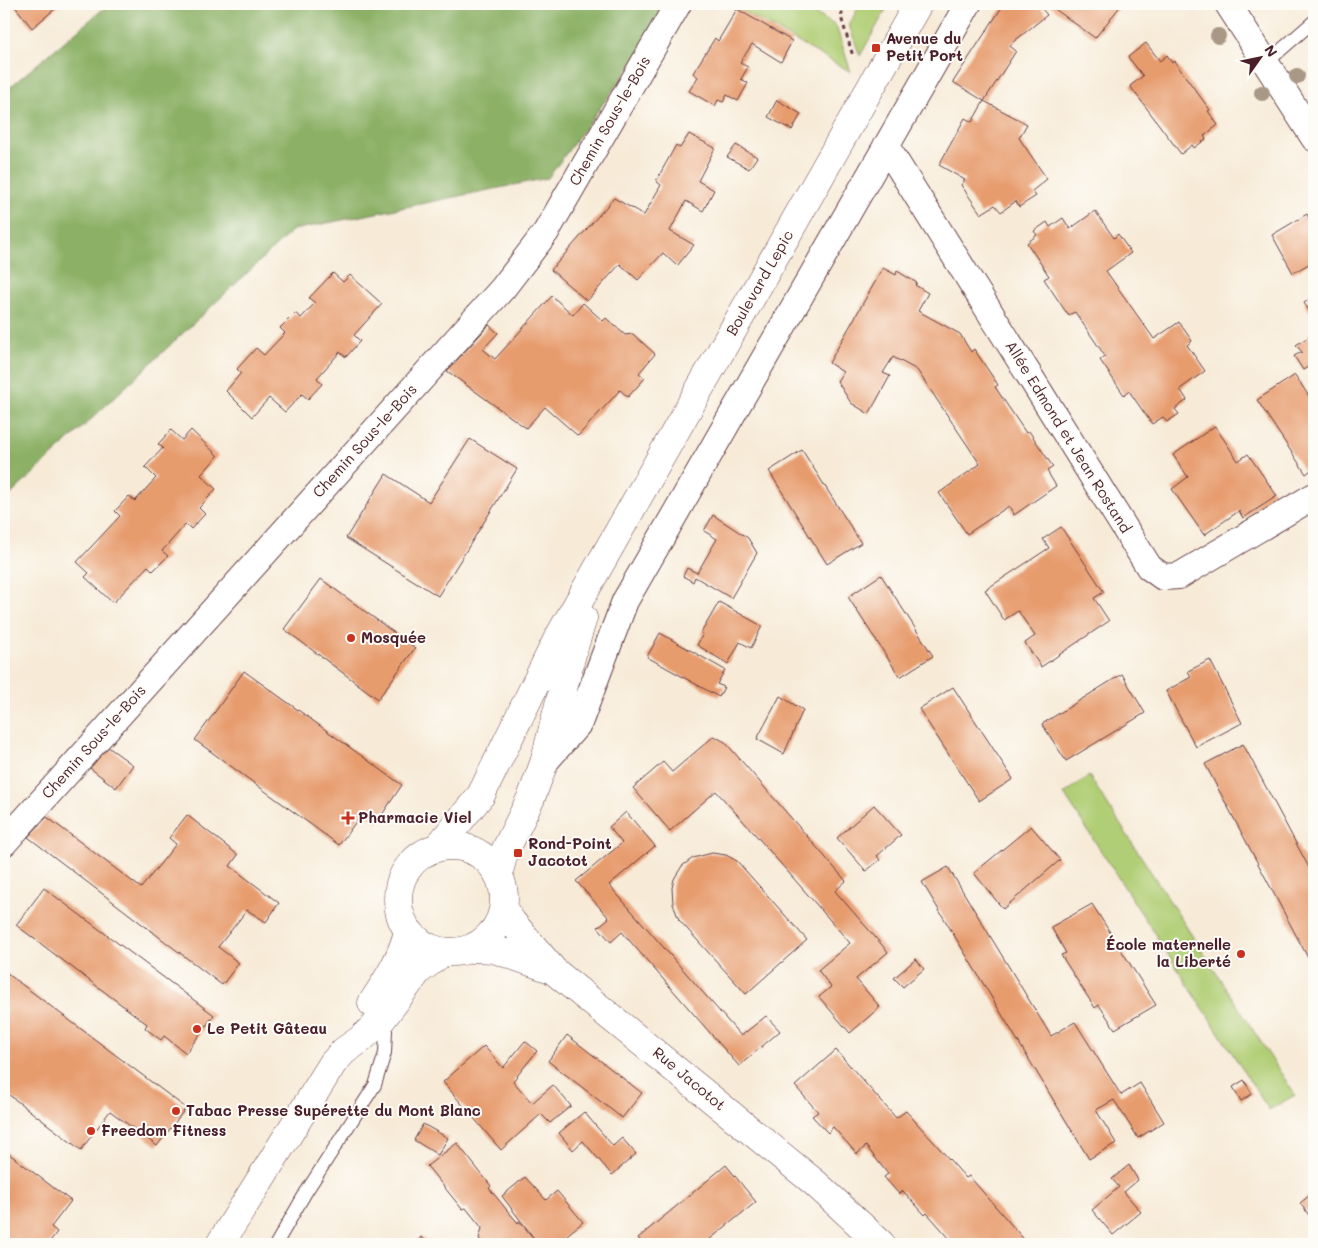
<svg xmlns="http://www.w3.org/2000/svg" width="1318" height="1248" viewBox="0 0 1318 1248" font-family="Mali,sans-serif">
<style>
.green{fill:#b0ce75;stroke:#7d7650}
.forest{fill:#8cb166;stroke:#6b6848}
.building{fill:#e79c6e}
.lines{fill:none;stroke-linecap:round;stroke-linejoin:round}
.lane-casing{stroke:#643e45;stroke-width:14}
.street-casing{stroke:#643e45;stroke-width:28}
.secondary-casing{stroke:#643e45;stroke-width:29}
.path{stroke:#643e45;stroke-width:3;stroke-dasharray:4 4;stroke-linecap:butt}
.lane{stroke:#fff;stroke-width:12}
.street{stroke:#fff;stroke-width:26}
.secondary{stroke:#fff;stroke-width:28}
.tree{fill:#a99885}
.poi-dot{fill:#c8321e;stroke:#fdfcf7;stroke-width:2}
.labels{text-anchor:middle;stroke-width:4;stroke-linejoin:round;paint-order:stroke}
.poi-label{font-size:15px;font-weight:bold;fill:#4a1f2b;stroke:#fdfcf7;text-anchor:start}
.street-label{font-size:15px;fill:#4a1f2b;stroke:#fdfcf7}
</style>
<rect width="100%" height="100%" fill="#fdfcf7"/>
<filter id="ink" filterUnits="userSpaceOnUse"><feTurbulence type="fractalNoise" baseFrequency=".02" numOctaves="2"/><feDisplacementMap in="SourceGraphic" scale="10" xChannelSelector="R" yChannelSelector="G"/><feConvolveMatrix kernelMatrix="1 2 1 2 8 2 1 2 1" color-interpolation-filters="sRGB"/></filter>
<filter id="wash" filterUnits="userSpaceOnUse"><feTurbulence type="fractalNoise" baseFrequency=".0096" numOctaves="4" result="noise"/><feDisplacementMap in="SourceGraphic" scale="20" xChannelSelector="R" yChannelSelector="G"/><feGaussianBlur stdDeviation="1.12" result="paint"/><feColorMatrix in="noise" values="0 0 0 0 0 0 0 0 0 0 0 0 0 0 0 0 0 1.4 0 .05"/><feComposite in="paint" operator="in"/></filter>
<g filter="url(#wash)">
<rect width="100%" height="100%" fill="#f7ebd8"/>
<path class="green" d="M730,4H817L815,6L816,14L836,26L851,72Z
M860,4H889L860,56L849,25Z
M1089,776L1295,1095L1269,1110L1064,794Z"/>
<path class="forest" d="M109,4H677L548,178L293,230L4,501V92Z"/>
<g id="blocks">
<path class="building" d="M13,4H61L32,28Z
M1004,4H1038L1047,15L1012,43L1010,46L1016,51L984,101L953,82Z
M1048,4H1122L1095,38Z
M737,9L792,41L781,62L752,44L740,63L748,67L741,79L748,83L738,101L727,95L723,102L718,100L715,106L689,91L698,77L693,73L715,38L718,41Z
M1146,43L1160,61L1167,55L1172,63L1174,61L1210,110L1208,111L1218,125L1204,136L1206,139L1194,148L1192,145L1181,154L1130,86L1143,76L1128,57Z
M777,100L801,114L792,130L768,117Z
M984,101L1027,124L1019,138L1047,179L1032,191L1036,196L1019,207L1016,201L1001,212L995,205L981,214L961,185L965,180L939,165L965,118L972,122Z
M689,134L715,148L698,181L714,190L703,211L686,201L670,231L694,245L677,266L663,253L638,280L620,264L587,301L551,270L614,198L644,215L661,185L656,181L676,145L680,148Z
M736,145L757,157L749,169L727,157Z
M1095,211L1114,238L1118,234L1131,253L1106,271L1154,339L1179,322L1192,341L1187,345L1205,371L1180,389L1187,400L1175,409L1179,414L1167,422L1163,417L1152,424L1129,391L1124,395L1100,360L1105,356L1075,312L1068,315L1044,279L1049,276L1027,243L1037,235L1034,231L1047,222L1050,227L1063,218L1070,229Z
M1307,214L1314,227V236L1310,238L1314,246V261L1293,273L1272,235Z
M883,268L896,275L897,271L917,283L915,285L928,293L918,311L960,334L971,352L974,349L998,385L995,387L1026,433L1029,431L1053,467L1047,471L1056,486L1014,515L1009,506L967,534L939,493L980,464L917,370L893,357L883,373L890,376L869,414L851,403L837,381L843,372L829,363Z
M333,273L343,282L350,275L382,304L354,335L360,341L346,357L340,352L317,378L322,384L308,399L302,394L285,412L269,398L252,417L226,391L241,373L237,369L256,348L264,355L285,333L280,328L295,313L301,318L315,303L309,298Z
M552,296L573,315L583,303L603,321L606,318L625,335L633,334L655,354L639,373L645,378L628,397L620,390L578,436L545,407L526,428L447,371L489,325L498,333L483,349L495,359Z
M1314,296V318L1304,303Z
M1310,336L1314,343V363L1303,370L1294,356L1302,352L1296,345Z
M1295,375L1314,404V468L1306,474L1257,400Z
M1215,426L1238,461L1248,454L1277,496L1243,518L1239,511L1204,535L1172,489L1188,477L1173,455Z
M171,430L182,440L191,430L218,456L201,475L216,489L199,508L205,514L191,529L186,524L162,551L168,556L153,571L148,566L113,603L85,577L89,573L77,562L120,516L115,511L129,496L135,501L156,478L145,467L163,448L158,444Z
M470,439L517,469L438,596L346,538L386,474L429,502Z
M802,450L861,543L827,564L769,471Z
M713,515L748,538L757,553L731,598L695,577L693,582L683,576L687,568L697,573L717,539L704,531Z
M1061,527L1104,592L1094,598L1109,621L1041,667L1025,643L1035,636L1018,611L1004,620L985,590L1049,548L1043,539Z
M881,575L933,656L900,677L848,597Z
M321,579L415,648L378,699L284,629Z
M719,602L762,626L751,648L740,642L728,664L697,645L703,634L701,633Z
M660,633L725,670L717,684L724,687L719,697L647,657Z
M1210,660L1242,723L1196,747L1166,691L1191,677L1188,671Z
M244,671L402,785L377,822L363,812L339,845L195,740Z
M1122,674L1145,713L1066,761L1042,724Z
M953,687L1013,779L979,801L919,709Z
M780,696L803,710L784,754L757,739Z
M714,736L725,742L846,881L835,891L888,952L856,979L880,1007L850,1033L819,997L831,987L818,970L850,943L753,832L716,791L670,831L633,788L663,762L672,772Z
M1243,744L1314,877V969L1205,764Z
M108,747L133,765L116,788L90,768Z
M874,805L901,835L877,856L880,860L866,871L837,838Z
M626,812L655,846L609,885L741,1036L766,1016L780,1031L739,1066L622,932L611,942L598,927L609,918L576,881L622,843L609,827Z
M187,815L238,855L230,866L279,903L266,922L247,910L218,947L239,963L222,985L28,837L47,817L141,888L176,844L169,838Z
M1031,826L1060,860L1003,909L974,873Z
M712,853L726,855L737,861L807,940L746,994L679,920L673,904L672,888L674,879L682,866L693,858Z
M948,867L1051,1036L1075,1022L1121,1095L1140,1083L1164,1122L1138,1138L1114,1100L1096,1110L1116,1143L1089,1159L922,882Z
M44,888L214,1015L186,1053L164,1036L161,1040L145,1028L147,1024L16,925Z
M1092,904L1156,1005L1115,1029L1099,1005L1095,1008L1061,955L1066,953L1051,927Z
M916,959L924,969L903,987L894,978Z
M4,971L186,1108L157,1146L110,1111L81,1150L4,1091Z
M567,1035L642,1093L622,1118L548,1061Z
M525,1041L537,1051L513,1081L532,1103L553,1085L571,1106L550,1123L541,1114L501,1150L443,1082L484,1046L503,1068Z
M836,1050L896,1118L906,1111L966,1178L969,1176L1028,1244H946L951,1240L927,1213L925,1215L903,1191L899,1194L884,1177L888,1174L866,1146L857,1154L833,1127L828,1133L812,1116L818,1112L795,1086Z
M1244,1080L1252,1094L1241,1101L1233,1087Z
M584,1112L613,1146L622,1138L636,1154L612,1175L583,1141L573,1150L559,1133Z
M423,1124L448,1138L438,1155L414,1140Z
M457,1143L491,1186L489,1188L506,1209L518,1223L519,1221L536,1241L502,1196L525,1177L546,1200L557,1191L583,1222L556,1244H485L479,1239L482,1228L466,1208L462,1209L427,1166Z
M4,1150L71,1201L51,1227L57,1232L48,1244H4Z
M726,1165L756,1202L704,1244H643L638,1238Z
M1129,1165L1138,1180L1124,1192L1141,1212L1113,1235L1092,1210L1119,1187L1112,1179Z
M1314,1192V1216L1311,1218L1300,1203Z
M421,1237L430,1244H415Z
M1314,1237V1244H1304Z"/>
</g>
</g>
<g filter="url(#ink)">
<use href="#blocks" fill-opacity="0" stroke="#643e45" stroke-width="1"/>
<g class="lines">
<defs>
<path id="lane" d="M1266,63L1314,21
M276,1244L306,1192L375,1085L385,1053L386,1031L382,1020"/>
<path id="street" d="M1228,4L1314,138
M886,146L1149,567L1163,577L1179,576L1314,496
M544,763L579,723L625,601L968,4
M4,843L503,288L546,232L678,4"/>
<path id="secondary" d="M398 899a53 53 0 1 1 106 0a53 53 0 1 1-106 0Z
M438,847L481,795L557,640L918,4
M498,875L504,853L531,798L544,763L573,650L583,618
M503,909L512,922L554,971L815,1183L881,1244
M473,948L494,949L551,969
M372,1003C387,980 402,958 408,931
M220,1244L333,1063L344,1051L361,1039L382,1019L418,971L443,952"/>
</defs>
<use href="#lane" class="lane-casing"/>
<use href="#street" class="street-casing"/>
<use href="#secondary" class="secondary-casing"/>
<path class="path" d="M845,4L841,17L853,56"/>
<use href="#lane" class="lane"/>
<use href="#street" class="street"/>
<use href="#secondary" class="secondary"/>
</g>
<g class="tree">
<circle cx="1218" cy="36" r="8"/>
<circle cx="1297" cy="76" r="8"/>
<circle cx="1262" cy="93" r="8"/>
</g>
</g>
<g class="poi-dot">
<rect x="871" y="43" width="10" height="10" rx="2.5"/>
<circle cx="351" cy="638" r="5"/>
<path d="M345.5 810.5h5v5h5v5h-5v5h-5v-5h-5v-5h5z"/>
<rect x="513" y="848" width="10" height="10" rx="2.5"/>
<circle cx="1241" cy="954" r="5"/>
<circle cx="197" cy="1029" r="5"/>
<circle cx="176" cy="1111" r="5"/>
<circle cx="91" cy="1131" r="5"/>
</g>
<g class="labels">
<g class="poi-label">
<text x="886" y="44">Avenue du<tspan x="886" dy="17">Petit Port</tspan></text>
<text x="361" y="643">Mosquée</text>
<text x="358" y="823">Pharmacie Viel</text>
<text x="528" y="849">Rond-Point<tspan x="528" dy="17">Jacotot</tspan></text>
<text x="1231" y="950" text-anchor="end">École maternelle<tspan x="1231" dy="17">la Liberté</tspan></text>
<text x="207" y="1034">Le Petit Gâteau</text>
<text x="186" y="1116">Tabac Presse Supérette du Mont Blanc</text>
<text x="101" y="1136">Freedom Fitness</text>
</g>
<g class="street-label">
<text transform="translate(610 121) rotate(-60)" y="5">Chemin Sous-le-Bois</text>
<text transform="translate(760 283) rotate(-60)" y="5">Boulevard Lepic</text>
<text transform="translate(1068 437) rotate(58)" y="5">Allée Edmond et Jean Rostand</text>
<text transform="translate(365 441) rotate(-48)" y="5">Chemin Sous-le-Bois</text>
<text transform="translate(94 742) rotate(-48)" y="5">Chemin Sous-le-Bois</text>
<text transform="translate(689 1079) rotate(40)" y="5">Rue Jacotot</text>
</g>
</g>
<rect width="1318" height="1248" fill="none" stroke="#fdfcf7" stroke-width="20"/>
<g transform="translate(1260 58) rotate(57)" stroke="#fdfcf7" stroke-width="4" paint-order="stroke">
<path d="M0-4L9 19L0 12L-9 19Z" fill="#4a1f2b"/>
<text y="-8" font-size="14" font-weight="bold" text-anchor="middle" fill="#4a1f2b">N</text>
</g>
</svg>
